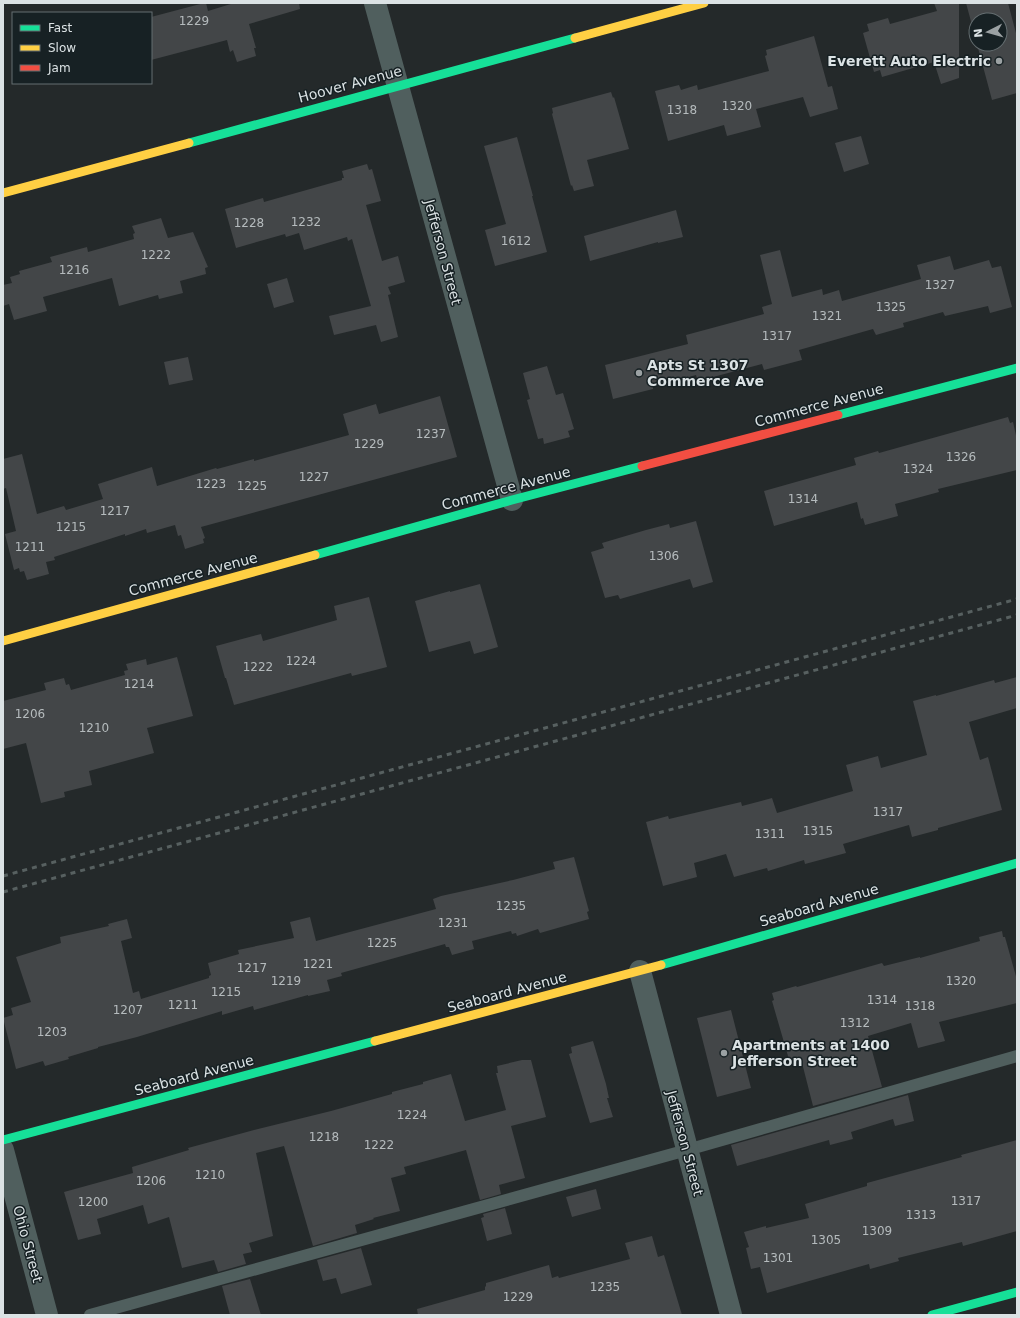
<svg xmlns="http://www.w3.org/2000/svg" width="1020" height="1318" viewBox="0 0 1020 1318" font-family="'DejaVu Sans',sans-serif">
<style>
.building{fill:#434648}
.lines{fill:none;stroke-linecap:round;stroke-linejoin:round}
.lane{stroke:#505f5e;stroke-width:12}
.street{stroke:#505f5e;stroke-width:22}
.fast{stroke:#16e098;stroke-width:9}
.slow{stroke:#ffcf43;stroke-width:9}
.jam{stroke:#f24e42;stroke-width:9}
.rail{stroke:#576060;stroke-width:3;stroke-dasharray:5 5;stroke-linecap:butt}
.poi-dot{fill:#9ba1a3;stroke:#172124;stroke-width:1.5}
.labels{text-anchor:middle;stroke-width:3;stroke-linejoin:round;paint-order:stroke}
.number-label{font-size:12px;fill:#b5bbbd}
.poi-label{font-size:14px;font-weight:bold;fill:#dbe2e4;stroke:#172124;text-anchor:start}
.street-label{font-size:14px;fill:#dbe2e4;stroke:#172124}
</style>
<rect width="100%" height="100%" fill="#24292a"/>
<path class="building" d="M204,3H206L208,11L234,3H299L300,9L249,24L256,48H254L256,56L237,62L233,50L230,52L227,40L151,60V17Z
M934,3H959V78L941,84L934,62L882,77L880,70L874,72L863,33L869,31L867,24L888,18L890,24L937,11Z
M966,3H1008L1017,37V93L992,100L977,44H1000V20H976V40Z
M814,36L828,87L832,86L838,109L810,117L803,97L756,109L761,127L727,136L724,125L668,141L655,91L679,85L681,90L697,85L698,90L769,71L765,56L767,55L766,50Z
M611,92L613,98L614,97L629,149L587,160L594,186L574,191L572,185L571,186L552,114L553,113L552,108Z
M861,136L869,164L844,172L835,143Z
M517,137L533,196H532L547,252L495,266L485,230L506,224L484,146Z
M367,164L369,170L372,169L381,201L366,205L382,261L398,256L405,282L388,287L391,294L388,295L398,337L381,342L376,325L334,335L329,316L371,306L352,239L348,241L347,237L304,250L299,233L286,237L285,234L236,248L225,209L263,198L264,202L342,180V178H344L342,171Z
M676,210L683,237L658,243V242L590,261L584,236Z
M161,218L168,238L193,232L208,267L205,268L206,274L180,281L183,293L159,299L158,295L119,306L112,278L43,297L47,311L14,320L9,304L3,306V285L12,283L10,277L20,274L19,271L52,262L50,257L65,253L87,247L88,252L134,239L133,234L135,233L132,226Z
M780,250L792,297L822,289L823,295L839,290L842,301L921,279L917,265L950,256L954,270L989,260L992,268L1001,266L1012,307L990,313L988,306L945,316L943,312L903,323L904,327L876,335L873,329L799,350L802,360L764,370L762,364L698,381L696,375L653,387V389L613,399L605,365L688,344L686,335L764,314L762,307L772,304L760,255Z
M287,278L294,302L274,308L267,284Z
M188,357L193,380L169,385L164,362Z
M547,366L556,395L563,393L574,429L568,431L570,437L544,444L543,438L538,439L527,400L530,399L523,373Z
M440,396L457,457L201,527L205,538L203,539L204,543L185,549L181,535L178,536L175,525L147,533L146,529L125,536V534L54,557L55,560L46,562L49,574L27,580L24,571L20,572L19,568L14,570L5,534L16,531L6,488L3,489V459L22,454L37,514L64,506L66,510L103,499L98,484L152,467L157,486L216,468L217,469L254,459V461L349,435L343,414L376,404L379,414Z
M1008,417L1010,423L1013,422L1017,440V470L938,489L939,492L895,504L898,516L865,525L863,518L861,519L857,502L774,526L764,491L856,465L854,458L878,451L879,453Z
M696,521L713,582L693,588L690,579L620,599L618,595L605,598L591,552L604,548L602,543L646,530L669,524L670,528Z
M480,584L498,647L474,654L470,641L429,652L415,601L450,591V592Z
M369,597L387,667L352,676L351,673L234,705L226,678H225L216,646L261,634L263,641L337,620L334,606Z
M177,657L193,716L147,728L154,753L89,771L92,785L64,792L65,797L41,803L26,743L3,749V701L46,690L44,683L64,678L66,685L69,684L71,690L125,675L124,671L128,670L126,664L146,659L147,665Z
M1017,677V708L969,722L980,760L988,757L1002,810L938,828V830L912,837L909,825L843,844L846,853L805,864L804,860L768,871L767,868L734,877L726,854L694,863L697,877L663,886L646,822L668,816L669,819L741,802L742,806L772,798L777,813L853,791L846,765L878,756L881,768L927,755L913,701L936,695V696L994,680L995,683Z
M574,857L589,911L587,912L589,919L540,933L538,929L517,936L516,933L512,934L511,931L472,941L474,949L452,955L449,947H446L445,944L341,973L342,976L327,980L330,991L308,996V995L254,1010L253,1006L222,1015V1011L137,1037L98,1047V1048L68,1057L69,1059L45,1066L43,1061L16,1069L3,1018L13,1015L11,1008L31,1002L16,957L61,943L60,937L109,926L108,924L127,919L132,938L121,941L133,993L139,991L141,999L209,978V976L211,975L208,963L239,954L238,950L294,938L290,922L310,917L316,941L436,909L433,899L441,896L513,880L555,869L553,862Z
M1002,931L1003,937H1005L1017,980V1003L939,1022L945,1041L918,1048L911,1023L868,1036L882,1087L813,1106L801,1059L790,1063L772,1001L774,1000L772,993L796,986L797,987L882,963L884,966L920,957V958L980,941L979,937Z
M731,1010L751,1088L717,1097L697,1018Z
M593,1041L606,1084L609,1098H607L613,1117L590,1123L569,1054L572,1053L571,1047Z
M522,1060H531L546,1117L511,1126L525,1178L499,1185L501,1194L480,1200L466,1150L404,1167L406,1174L391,1178L400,1211L373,1218L374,1219L355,1225L357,1233L313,1246L284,1146L256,1153L273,1236L249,1243L252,1252L243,1254L246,1264L218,1272L214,1260L182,1268L169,1217L148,1224L143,1205L97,1219L101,1234L78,1240L64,1192L133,1173L132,1167L189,1150L188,1148L254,1130L331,1111L392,1094V1092L423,1084V1082L451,1074L465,1121L506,1110L496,1073H498L497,1066Z
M908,1095L914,1121L895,1126L893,1119L851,1132L853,1139L830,1145L829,1140L737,1166L731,1145Z
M1017,1140V1231L963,1246L962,1242L898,1258L899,1261L870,1269L869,1264L767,1293L760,1267L751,1269L746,1248L749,1247L744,1232L766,1226V1228L809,1218L805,1204L867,1186V1183L962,1157L961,1155Z
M596,1189L601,1209L572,1217L566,1197Z
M505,1208L512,1234L487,1241L481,1218L484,1217L483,1214Z
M652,1236L658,1257L664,1255L682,1315H418L417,1309L485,1290V1287L486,1286V1283L549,1265L552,1278L558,1276L559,1278L630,1259L625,1243Z
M361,1248L372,1285L341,1294L336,1278L323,1281L317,1260Z
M250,1279L261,1315H230L222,1286Z"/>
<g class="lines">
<path class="lane" d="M90,1315L687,1150L1017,1056"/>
<path class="street" d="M375,3L512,500
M640,971L731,1315
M3,1150L47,1315"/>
<path class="fast" d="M189,143L575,38
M838,415L1017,368
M315,555L512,500L642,466
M661,965L1017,863
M3,1140L375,1041
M932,1315L1017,1292"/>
<path class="slow" d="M575,38L704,3
M3,193L189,143
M3,641L315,555
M375,1041L661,965"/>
<path class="jam" d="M642,466L838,415"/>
<path class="rail" d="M3,876L1017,599
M3,892L1017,615"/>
</g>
<g class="poi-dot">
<circle cx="999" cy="61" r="4"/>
<circle cx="639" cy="373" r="4"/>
<circle cx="724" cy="1053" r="4"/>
</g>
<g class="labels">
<g class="number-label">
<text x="194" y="25">1229</text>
<text x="737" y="110">1320</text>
<text x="682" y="114">1318</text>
<text x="306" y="226">1232</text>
<text x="249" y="227">1228</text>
<text x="516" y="245">1612</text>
<text x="156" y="259">1222</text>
<text x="74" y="274">1216</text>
<text x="940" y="289">1327</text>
<text x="891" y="311">1325</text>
<text x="827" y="320">1321</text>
<text x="777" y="340">1317</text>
<text x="431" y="438">1237</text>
<text x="369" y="448">1229</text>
<text x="961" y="461">1326</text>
<text x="918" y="473">1324</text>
<text x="314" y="481">1227</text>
<text x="211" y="488">1223</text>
<text x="252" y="490">1225</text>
<text x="803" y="503">1314</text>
<text x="115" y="515">1217</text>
<text x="71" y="531">1215</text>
<text x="30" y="551">1211</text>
<text x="664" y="560">1306</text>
<text x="301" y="665">1224</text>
<text x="258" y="671">1222</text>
<text x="139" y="688">1214</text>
<text x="30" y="718">1206</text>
<text x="94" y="732">1210</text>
<text x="888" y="816">1317</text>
<text x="818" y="835">1315</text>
<text x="770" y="838">1311</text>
<text x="511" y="910">1235</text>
<text x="453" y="927">1231</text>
<text x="382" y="947">1225</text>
<text x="318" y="968">1221</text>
<text x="252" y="972">1217</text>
<text x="286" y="985">1219</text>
<text x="961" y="985">1320</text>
<text x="226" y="996">1215</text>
<text x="882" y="1004">1314</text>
<text x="183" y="1009">1211</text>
<text x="920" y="1010">1318</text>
<text x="128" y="1014">1207</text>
<text x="855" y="1027">1312</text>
<text x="52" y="1036">1203</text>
<text x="412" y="1119">1224</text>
<text x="324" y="1141">1218</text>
<text x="379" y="1149">1222</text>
<text x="210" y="1179">1210</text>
<text x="151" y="1185">1206</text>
<text x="966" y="1205">1317</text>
<text x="93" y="1206">1200</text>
<text x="921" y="1219">1313</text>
<text x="877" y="1235">1309</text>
<text x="826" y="1244">1305</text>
<text x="778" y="1262">1301</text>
<text x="605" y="1291">1235</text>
<text x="518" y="1301">1229</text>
</g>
<g class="poi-label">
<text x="991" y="66" text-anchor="end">Everett Auto Electric</text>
<text x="647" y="370">Apts St 1307<tspan x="647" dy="16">Commerce Ave</tspan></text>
<text x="732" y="1050">Apartments at 1400<tspan x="732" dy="16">Jefferson Street</tspan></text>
</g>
<g class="street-label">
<text transform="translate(350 84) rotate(-15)" y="5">Hoover Avenue</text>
<text transform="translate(443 252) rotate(75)" y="5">Jefferson Street</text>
<text transform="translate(819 405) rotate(-15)" y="5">Commerce Avenue</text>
<text transform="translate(506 488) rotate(-15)" y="5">Commerce Avenue</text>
<text transform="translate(193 574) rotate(-15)" y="5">Commerce Avenue</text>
<text transform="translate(819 905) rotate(-16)" y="5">Seaboard Avenue</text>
<text transform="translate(507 992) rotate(-15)" y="5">Seaboard Avenue</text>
<text transform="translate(194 1075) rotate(-15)" y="5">Seaboard Avenue</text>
<text transform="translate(685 1143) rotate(75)" y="5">Jefferson Street</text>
<text transform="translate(28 1244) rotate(75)" y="5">Ohio Street</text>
</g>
</g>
<rect width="1020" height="1318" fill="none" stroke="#dbe2e4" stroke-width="8"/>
<rect x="12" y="12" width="140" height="72" fill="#172124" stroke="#656e71"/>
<rect x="20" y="25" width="20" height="6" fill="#16e098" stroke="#656e71"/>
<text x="48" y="32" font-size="12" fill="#dbe2e4">Fast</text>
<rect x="20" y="45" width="20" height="6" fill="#ffcf43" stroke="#656e71"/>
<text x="48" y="52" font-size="12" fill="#dbe2e4">Slow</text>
<rect x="20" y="65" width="20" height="6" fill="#f24e42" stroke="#656e71"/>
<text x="48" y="72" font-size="12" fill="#dbe2e4">Jam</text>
<g transform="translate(988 32) rotate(264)"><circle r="19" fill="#172124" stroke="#656e71"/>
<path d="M0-3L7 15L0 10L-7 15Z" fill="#9ba1a3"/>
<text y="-6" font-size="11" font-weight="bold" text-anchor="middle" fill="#dbe2e4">N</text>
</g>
</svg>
